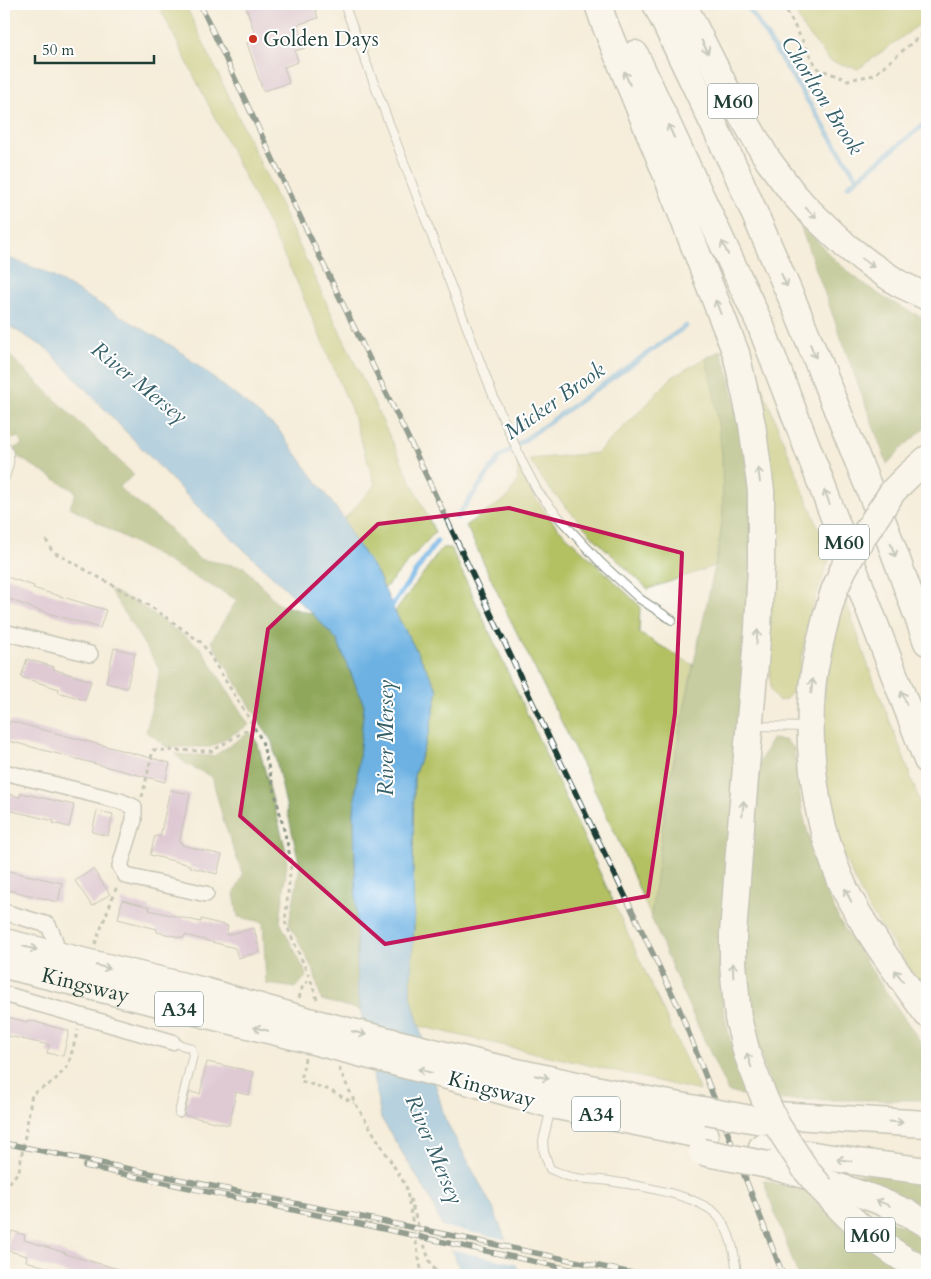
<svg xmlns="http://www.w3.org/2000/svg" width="931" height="1279" viewBox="0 0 931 1279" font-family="Cardo,serif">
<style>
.green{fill:#b4c164;stroke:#6a7f4c}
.forest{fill:#8fa75a;stroke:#577247}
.water{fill:#6cb1e2;stroke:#46778b}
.pier{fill:#f5edda}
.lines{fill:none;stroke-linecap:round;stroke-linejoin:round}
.stream{stroke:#6cb1e2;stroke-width:5}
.building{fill:#c3a0cc}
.lane-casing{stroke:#8a9587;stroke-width:10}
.street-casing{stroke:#8a9587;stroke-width:18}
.highway-casing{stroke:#8a9587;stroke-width:29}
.path{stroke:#8a9587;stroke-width:3;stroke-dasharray:4 4;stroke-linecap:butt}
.lane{stroke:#fff;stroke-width:8}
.street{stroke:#fff;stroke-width:15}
.highway{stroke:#fff;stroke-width:26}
.rail-casing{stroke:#1f3d34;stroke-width:5.5}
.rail{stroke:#fff;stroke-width:4;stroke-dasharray:11;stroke-linecap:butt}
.highway-bridge-casing{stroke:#8a9587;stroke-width:29;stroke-linecap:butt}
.highway-bridge{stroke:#fff;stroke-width:26}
.oneway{stroke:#8f9e9a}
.marked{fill:none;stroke:#c2185b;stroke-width:4;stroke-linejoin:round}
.poi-dot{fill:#c8321e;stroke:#fff;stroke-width:2}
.labels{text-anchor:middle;stroke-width:4;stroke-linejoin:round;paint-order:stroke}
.shield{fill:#fff;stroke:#627771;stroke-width:1}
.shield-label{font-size:20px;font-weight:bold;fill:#1f3d34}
.poi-label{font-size:21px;fill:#1f3d34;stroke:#fff;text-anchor:start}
.street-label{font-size:21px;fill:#1f3d34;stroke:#fff}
.water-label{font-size:22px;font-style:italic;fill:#366068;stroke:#fff}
</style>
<rect width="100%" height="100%" fill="#fff"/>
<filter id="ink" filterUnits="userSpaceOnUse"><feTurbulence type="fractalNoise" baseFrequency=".02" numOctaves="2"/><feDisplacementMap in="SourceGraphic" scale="10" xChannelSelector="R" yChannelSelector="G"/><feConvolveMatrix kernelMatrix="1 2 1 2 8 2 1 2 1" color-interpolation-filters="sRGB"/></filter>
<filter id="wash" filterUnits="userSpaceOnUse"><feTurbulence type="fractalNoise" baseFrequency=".0096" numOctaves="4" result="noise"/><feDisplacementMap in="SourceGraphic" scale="20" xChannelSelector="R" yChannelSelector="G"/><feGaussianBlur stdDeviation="1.12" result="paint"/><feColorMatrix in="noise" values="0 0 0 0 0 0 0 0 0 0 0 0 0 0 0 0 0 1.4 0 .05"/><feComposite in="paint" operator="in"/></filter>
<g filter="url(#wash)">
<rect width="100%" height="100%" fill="#f5edda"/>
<path class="green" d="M158,4H185L435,532L384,589L377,573L352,536L344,519L375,485L351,409L295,278Z
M791,4H927V19L858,69L830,61L804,29Z
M748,352L830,557L811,611L799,669L793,692L786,699L778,701L771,691Z
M706,358L714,393L722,453L723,516L715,566L648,589L597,541L547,486L529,459L597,453L647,404L672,377Z
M518,462L533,495L556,526L640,606L639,633L693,665L667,794L651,917L615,833L565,729L508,615L466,525L507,498L517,482Z
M442,548H451L700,1091L419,1026L410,993L414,925L413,863L414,776L429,732L438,690L395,612Z
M845,598L869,668L900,747L927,822V994L867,906L841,851L821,759L827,657Z"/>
<path class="forest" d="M795,212C805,225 815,239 826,251C854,280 890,304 927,319V426L901,449L887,464Z
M4,350L134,475L119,487L126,494L167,526L199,559L244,567L278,604L313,614L337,640L364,705L354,812L358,995L360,1010L321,1000L314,972L289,923L300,867L272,742L211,641L237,600L70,507L76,492L17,456L14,448L22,445L19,437L12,439L4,433Z
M721,350L729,375L744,448L750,502L752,566L721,944C721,955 720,967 720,979C723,1020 734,1059 749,1096L728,1092L681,989L651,917L667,794L697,648L718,552L723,516L722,453L714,393L706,358Z
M110,590L136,602L201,648L249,725L211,747H166L153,736L146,732L160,670Z
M250,732L258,744L285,847L287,863L280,922L307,975L296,988L266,984L263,922L238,917L234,894L243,875L224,823L212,777L186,764L175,754L214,756Z
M772,739L785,740L794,748L797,776L803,814L811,845L824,885L839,920L874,974L927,1051V1100H778L765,1071L749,1009L746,947L753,815L760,761Z
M869,1174L927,1180V1206C896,1193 864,1184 831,1176Z
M763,1180L807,1192L846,1231L911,1275H798Z
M859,1209L907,1228L927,1238V1257C902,1244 880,1228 859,1209Z"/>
<path class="water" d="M4,256L45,272L177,349L278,429L344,519L352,536L377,573L395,612L438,690L429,732L414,776L413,863L414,925L410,993L445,1119L493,1208L520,1275H462L430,1198L381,1118L358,995L354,812L364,705L337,640L313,614L197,506L47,349L4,323Z"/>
<path class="pier" d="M439,1226L509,1240L519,1264L448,1249Z"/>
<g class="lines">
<path class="stream" d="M746,4L857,178
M848,186L927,122
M457,517L500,457L686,326
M389,610L437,541"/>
</g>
<g id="blocks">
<path class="building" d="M245,4H314L318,18L297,25L305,48L295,51L298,62L284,67L289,83L263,91L247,43L257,40Z
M7,577L34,586L33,588L106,610L100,628L37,610L4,597V586Z
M114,648L135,653L127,688L106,683Z
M27,659L54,667L53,669L91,681L85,700L58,692L59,689L21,677Z
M10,721L170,763L165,782L5,740Z
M170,790L190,794L179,842L182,843V845L222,855L217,874L190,867V865L150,855L155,836L160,837Z
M4,793L20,797L21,793L74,805L69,827L53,823L54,821L4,809Z
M97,811L113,814L108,836L92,832Z
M93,869L110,894L92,906L75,881Z
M4,870L62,883L58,902L4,889Z
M122,900L150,907L149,910L201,922V919L228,926L226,935L254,928L260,952L238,958L235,948L185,935L184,938L157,932V929L118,919Z
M4,1016L27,1022L28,1020L69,1031L63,1056L47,1053L49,1045L4,1035Z
M207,1062L254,1072L249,1095L236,1092L229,1125L184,1115L190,1092L200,1094Z
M12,1231L25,1235L24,1240L66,1253L65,1254L129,1272L128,1275H72L26,1261L27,1256L6,1250Z"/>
</g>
</g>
<g filter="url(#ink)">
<use href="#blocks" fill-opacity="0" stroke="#8a9587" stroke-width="1"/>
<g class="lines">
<defs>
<path id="lane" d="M344,4L428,226L496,403L523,463L538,492L562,521L600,562L640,599L672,620
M4,444C13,455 9,467 4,479
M755,726L808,727
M172,1042L191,1048L193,1055L179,1113
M551,1108L543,1141L544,1152L550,1169C556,1171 561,1174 567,1176C580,1180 596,1179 609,1181C636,1185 698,1195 717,1215C731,1231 735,1254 737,1275"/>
<path id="street" d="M4,632L90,654
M4,772L120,801L134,807V820L120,866L126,876L206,894
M4,912L48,925C55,938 58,946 54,961
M4,994L172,1042"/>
<g id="highway">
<path d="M598,4L604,22L665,171L736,353L752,424L761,491V564L758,628L742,813L733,934V963L738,1018L747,1054L765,1100"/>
<path d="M656,4L736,171L795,306L886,530L927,642"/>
<path d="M683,4L724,85L768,160L792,192L807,209L846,246L871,265L898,283L927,297"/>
<path d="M635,54L760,324L927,760"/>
<path d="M908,476L927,459"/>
<path d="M827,614C821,639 814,664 812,689C806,759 818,841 852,903C874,942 901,978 927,1014"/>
<path d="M4,942L204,991L312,1022"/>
<path id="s1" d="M4,965L309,1040"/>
<path d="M494,1067L627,1096L707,1111"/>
<path d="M489,1087L552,1105L705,1136"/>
<path d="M760,1114L927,1124"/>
<path d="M762,1147L865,1163L927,1171"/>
<path d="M768,1165L801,1174L872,1198L908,1213L927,1224"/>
<path d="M821,1188C830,1197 838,1207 848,1216C871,1238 898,1257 927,1272"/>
</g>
</defs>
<use href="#lane" class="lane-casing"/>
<use href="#street" class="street-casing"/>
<use href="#highway" class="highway-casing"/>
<path class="path" d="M783,4L817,68L847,80L874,75L927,30
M46,540L52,551L150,606L202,643L247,715L262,741L288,846L291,864L285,922L310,978L318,1002
M142,797L153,750L212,751L253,726
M95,944L117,886
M299,998L302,988L310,978
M305,1058L301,1081L327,1089L354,1103
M339,1068L355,1103L406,1186L422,1275
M4,1189L19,1171L32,1094L53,1082L68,1066L78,1030
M410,1199L429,1260L438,1275"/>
<use href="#lane" class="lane"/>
<use href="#street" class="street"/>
<use href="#highway" class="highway"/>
<defs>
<path id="rail" d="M200,4L294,204L417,456L552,744L679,1008L783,1275
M4,1143L642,1275
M85,1166L365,1225L597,1275"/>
</defs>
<use href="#rail" class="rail-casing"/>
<use href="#rail" class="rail"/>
<defs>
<path id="highway-bridge" d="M827,614L834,591L843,570L855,549L893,491L908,476
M312,1022L494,1067
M309,1040L489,1087
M765,1100L777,1125L806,1170L821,1188
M707,1111L762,1121
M702,1152L768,1165"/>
</defs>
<use href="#highway-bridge" class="highway-bridge-casing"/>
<use href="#highway-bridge" class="highway-bridge"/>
</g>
<defs><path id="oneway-shaft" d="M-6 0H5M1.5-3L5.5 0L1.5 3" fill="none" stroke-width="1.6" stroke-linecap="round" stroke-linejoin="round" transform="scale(1.25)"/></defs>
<g class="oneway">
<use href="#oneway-shaft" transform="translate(705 47) rotate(63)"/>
<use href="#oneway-shaft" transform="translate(627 78) rotate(-112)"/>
<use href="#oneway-shaft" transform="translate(671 131) rotate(-115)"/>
<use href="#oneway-shaft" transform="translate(811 213) rotate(45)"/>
<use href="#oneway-shaft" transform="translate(725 248) rotate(-115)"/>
<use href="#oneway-shaft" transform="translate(868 263) rotate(36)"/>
<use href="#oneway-shaft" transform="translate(784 280) rotate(66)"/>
<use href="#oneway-shaft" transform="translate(718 307) rotate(-111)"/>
<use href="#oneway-shaft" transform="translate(813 351) rotate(68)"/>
<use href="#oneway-shaft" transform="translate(759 475) rotate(-97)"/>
<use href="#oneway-shaft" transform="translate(827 497) rotate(-111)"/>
<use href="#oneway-shaft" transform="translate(893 550) rotate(70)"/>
<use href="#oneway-shaft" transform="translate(757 637) rotate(-85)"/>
<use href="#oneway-shaft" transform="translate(812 686) rotate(-84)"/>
<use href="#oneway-shaft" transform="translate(904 698) rotate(-111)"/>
<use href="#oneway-shaft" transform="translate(743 808) rotate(-85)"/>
<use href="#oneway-shaft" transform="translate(848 895) rotate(-116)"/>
<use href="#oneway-shaft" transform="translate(30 948) rotate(14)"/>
<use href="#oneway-shaft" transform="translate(103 967) rotate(14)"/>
<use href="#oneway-shaft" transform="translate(733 970) rotate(-93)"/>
<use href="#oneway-shaft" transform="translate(899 976) rotate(-126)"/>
<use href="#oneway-shaft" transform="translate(261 1029) rotate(-166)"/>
<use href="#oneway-shaft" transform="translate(359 1033) rotate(14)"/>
<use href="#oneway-shaft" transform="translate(749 1060) rotate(-108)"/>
<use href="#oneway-shaft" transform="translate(425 1071) rotate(-165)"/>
<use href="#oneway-shaft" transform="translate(542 1077) rotate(13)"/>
<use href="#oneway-shaft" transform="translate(896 1122) rotate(4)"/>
<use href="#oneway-shaft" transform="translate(844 1160) rotate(-171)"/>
<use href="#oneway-shaft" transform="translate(883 1203) rotate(-158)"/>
</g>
</g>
<path d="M0 0H931V1279H0ZM509,508L682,553L675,713L648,896L385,944L240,816L268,629L378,524Z" fill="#f5edda" fill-opacity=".55" fill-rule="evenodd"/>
<path class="marked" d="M509,508L682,553L675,713L648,896L385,944L240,816L268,629L378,524Z"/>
<circle class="poi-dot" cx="253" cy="39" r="5"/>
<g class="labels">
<g class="shield">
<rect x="708" y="83.5" width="50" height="35" rx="4"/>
<rect x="819" y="524.5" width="50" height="35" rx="4"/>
<rect x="155" y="991.5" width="48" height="35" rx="4"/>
<rect x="572" y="1096.5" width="48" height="35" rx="4"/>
<rect x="845" y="1217.5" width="50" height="35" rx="4"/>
</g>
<g class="shield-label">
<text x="733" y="108">M60</text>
<text x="844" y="549">M60</text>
<text x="179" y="1016">A34</text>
<text x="596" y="1121">A34</text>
<text x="870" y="1242">M60</text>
</g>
<g class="poi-label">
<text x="263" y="46">Golden Days</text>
</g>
<g class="street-label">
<text dy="7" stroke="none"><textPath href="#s1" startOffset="84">Kingsway</textPath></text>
<text transform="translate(492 1089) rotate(15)" y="7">Kingsway</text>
</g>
<g class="water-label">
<text transform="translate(823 95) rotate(58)" y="8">Chorlton Brook</text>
<text transform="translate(140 382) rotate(39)" y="8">River Mersey</text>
<text transform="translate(554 400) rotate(-35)" y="8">Micker Brook</text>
<text transform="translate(385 738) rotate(-90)" y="8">River Mersey</text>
<text transform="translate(435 1149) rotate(67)" y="8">River Mersey</text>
</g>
</g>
<rect width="931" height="1279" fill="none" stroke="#fff" stroke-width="20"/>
<path d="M35 55v8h119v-8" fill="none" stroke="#1f3d34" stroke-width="2.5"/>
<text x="42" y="55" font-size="15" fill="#1f3d34" stroke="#ffffff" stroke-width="4" paint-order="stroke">50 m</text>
</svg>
